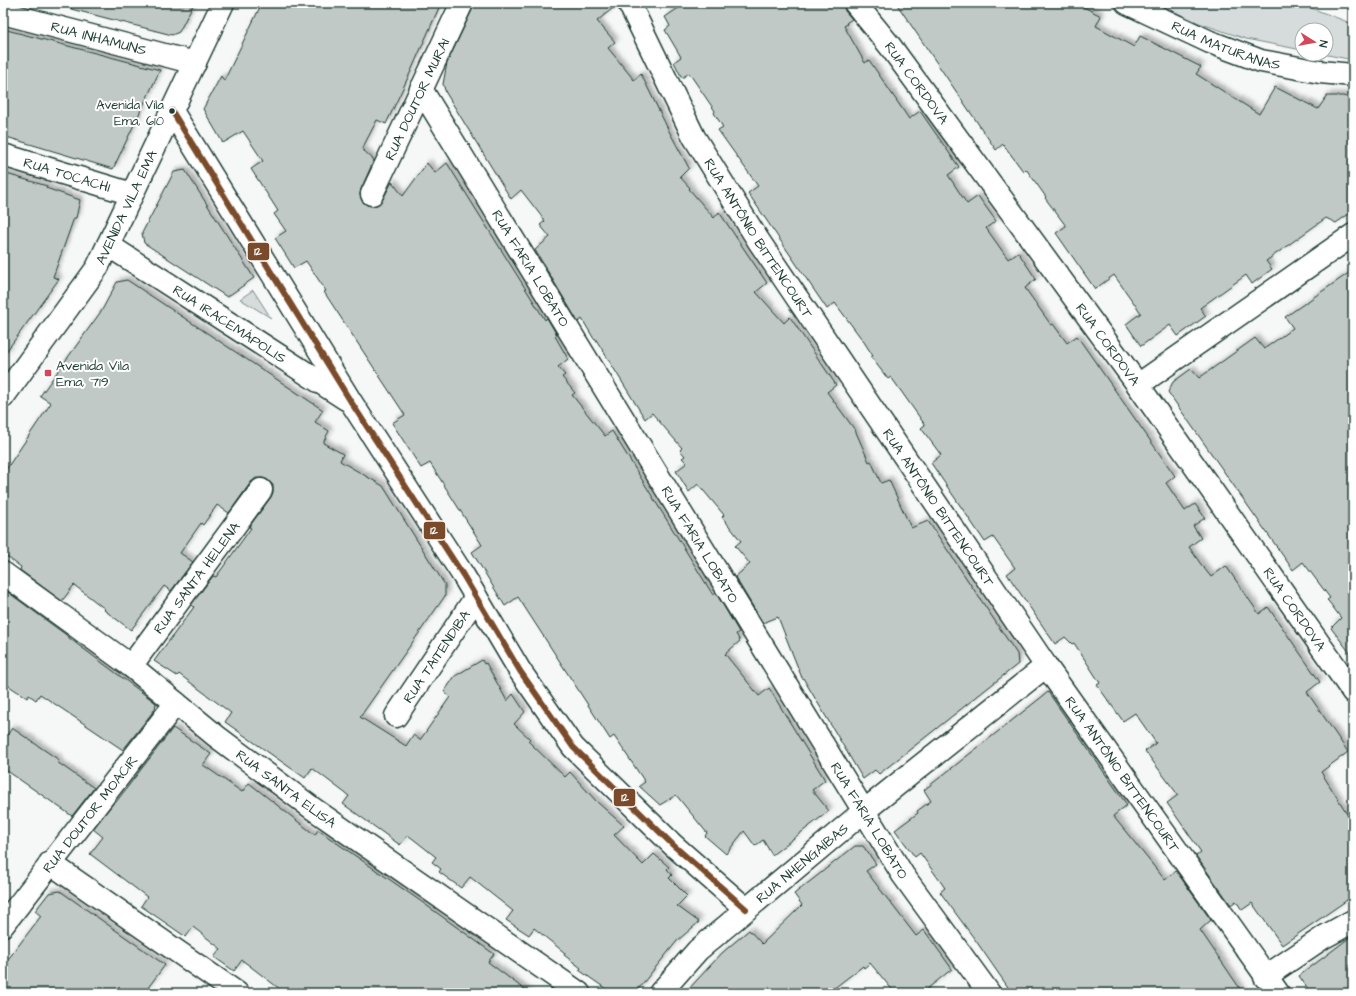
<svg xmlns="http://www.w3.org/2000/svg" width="1356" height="996" viewBox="0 0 1356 996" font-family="'Architects Daughter',sans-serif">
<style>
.green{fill:#d6dcdb;stroke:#7a8c88}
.building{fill:#c0c9c6;stroke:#1f3d34;filter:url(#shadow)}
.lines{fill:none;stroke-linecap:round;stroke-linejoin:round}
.street-casing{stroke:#1f3d34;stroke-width:25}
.secondary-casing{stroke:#1f3d34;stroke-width:25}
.street{stroke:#fff;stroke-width:22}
.secondary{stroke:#fff;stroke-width:22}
.bus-1-casing{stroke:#fff;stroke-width:9}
.bus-1{stroke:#7a4b2a;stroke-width:6}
.bus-dot{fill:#1f3d34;stroke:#fff;stroke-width:1.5}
.poi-dot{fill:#d1495b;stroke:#fff;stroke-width:1.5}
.labels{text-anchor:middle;stroke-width:4;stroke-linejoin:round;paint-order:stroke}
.bus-label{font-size:13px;fill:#1f3d34;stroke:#fff;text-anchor:end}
.street-label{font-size:14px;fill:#1f3d34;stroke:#fff}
.poi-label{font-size:14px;fill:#1f3d34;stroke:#fff;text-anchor:start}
.line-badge{stroke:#fff;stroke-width:1.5}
.badge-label{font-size:11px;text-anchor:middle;font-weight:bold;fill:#fff}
</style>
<defs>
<filter id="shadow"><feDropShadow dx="3.5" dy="-3.5" stdDeviation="2" flood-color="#0004"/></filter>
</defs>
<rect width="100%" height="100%" fill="#f6f7f7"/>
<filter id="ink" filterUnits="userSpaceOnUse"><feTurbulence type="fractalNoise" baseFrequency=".025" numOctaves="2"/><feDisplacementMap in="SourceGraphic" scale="8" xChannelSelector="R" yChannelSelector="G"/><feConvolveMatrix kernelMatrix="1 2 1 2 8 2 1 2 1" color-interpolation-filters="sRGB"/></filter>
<g filter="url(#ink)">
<path class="green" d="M1155,3H1298L1353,24V60L1323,54H1326V30H1302V50L1246,39L1199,23Z
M253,290L271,318L240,299Z"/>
<path class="building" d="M72,3H194L179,32L172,35L71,9Z
M262,3H441L411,71L386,124L377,120L362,149L374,160L361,189L360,195L362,201L367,205L373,206L379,204L383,199L392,182L403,196L427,163L435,173L447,163L545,320L547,318L557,335L555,336L568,359L558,367L565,375L562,377L575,393L572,395L605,436L612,431L713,595L716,593L739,632L736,634L740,641L725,654L759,696L769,688L825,780L812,790L829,811L772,855L763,840L755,846L744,831L726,854L705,836L707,833L676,795L660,805L639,786L645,782L614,736L610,739L518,597L505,606L472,552L482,545L430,463L421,468L392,423L405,415L324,292L326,291L306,261L294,268L275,238L286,231L274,214L278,211L251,169L263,161L243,131L223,143L203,109L221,76L224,81Z
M474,3H617V5L597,21L615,42L608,48L634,80L641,74L670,133L689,168L680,177L690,188L689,189L714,218L719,212L767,283L756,292L784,323L790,317L836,385L827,392L855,430L869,462L871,461L881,483L889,480L911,528L928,521L1017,654L1018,664L879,774L875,770L863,779L803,678H802L778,617L763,623L735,577L750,564L735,546L741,541L722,517L724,515L698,484L689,492L676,471L687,463L682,458L685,456L680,450L682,448L652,413L645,419L595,338L594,339L582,319L578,322L535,250L550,237L540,225L545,221L521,190L511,199L446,93L443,84L447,63L473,8Z
M686,3H843L845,11L852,19L846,23L847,24L844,26L865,63L869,60L909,119L920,111L959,167L948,175L967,204L978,196L996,221L986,228L1008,259L1018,252L1036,279L1025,288L1051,325L1053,324L1067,343L1077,336L1175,476L1166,483L1185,511L1195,504L1205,518L1193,526L1201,538L1189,547L1200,563L1211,577L1226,566L1259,614L1268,607L1320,682L1307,692L1348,752L1321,772L1353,823V896L1282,945L1252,903L1242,910L1236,901L1231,905L1196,856L1201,852L1167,803L1178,795L1145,751L1156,743L1135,713L1123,721L1097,685L1100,683L1074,643L1072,644L1065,637L1055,644L1007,574L1015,568L993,537L985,542L931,463L941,455L921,428L925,425L891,377L888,379L871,357L873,356L864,342L835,303L827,309L748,193L758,186L718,130L723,127L714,113L715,111L689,73L682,78L674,62L681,57L665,30L670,26L665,17Z
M896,3H1076L1101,16L1096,26L1134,47L1140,36L1201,67L1196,74L1259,114L1275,87L1318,109L1327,96H1343L1353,99V211L1336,223L1326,218L1266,261L1272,269L1252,284L1246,275L1200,308L1206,316L1178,336L1170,325L1141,346L1126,324L1141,313L1114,275L1095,289L1056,233L1066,226L1045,198L1046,197L1026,169L1023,171L1003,144L996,150Z
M3,29L160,70L113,169L3,136Z
M185,170L254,278L227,297L144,243L142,233L174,172Z
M3,173L47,186L46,188L80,200L76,218H74L53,277L59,279L3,356Z
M1353,270V657L1331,628L1341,618L1329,602L1327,600L1330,598L1303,562L1293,570L1168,392L1173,382L1191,369L1199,378L1255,338L1264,349L1293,328L1285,317Z
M127,280L323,410L315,422L329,431L323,443L343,454L340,461L383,486L445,585V596L360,717L406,746L413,735L420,740L450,697L444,692L455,676L482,660L484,664L486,663L507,701L513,694L525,712L514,724L530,739L528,741L565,777L570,772L596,801L624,826L614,835L643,865L654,854L669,867L667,869L672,875L669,878L687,896L677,906L699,922L677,941L635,993H612L599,984L579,970L581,968L564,955L565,953L534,928L529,935L506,920L513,911L470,877L461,888L439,872L441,869L432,862L436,857L408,835L400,845L343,804L349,796L312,768L305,778L225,722L231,713L179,674L177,676L154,661L194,607L191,605L213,576L216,577L251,528L249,527L271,497L273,492V485L268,480L263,478H256L251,482L229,513L217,505L203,525L201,523L180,553L193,562L171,591L164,586L131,630L104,610L105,609L74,585L62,601L20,570L21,567L3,554V474L51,403L40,396L102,310L117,282Z
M5,590L69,637V638L156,703L155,709L123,750L40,694L36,700L29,695L27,698L3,682V593Z
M1048,692L1127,805L1113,816L1165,880L1176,871L1211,920L1200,930L1243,993H1012L976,941L940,892L945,888L920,853L915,857L895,830L918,813L917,811L931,801L924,790Z
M12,728L59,760L57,762L94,788L72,816L3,768V741Z
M173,728L211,754L203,765L242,792L249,783L315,835L318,830L419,900L494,954L488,962L529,993H285L242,960L234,971L214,957L221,949L193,927L186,937L141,906L147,897L90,854L103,837L93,829L115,801L116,802Z
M855,846H863L876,864L866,871L916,936L924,930L952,969L922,993H895L870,963L864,968L863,966L828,993H685L722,953L749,930L762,944L802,905L794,894Z
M60,891L165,965L144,993H3V966L41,916L35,911L49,893Z
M1353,935V993H1311L1299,976Z"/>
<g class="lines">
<defs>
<g id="street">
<path id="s1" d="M629,3L694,137L758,240L1046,666L1278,993"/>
<path id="s2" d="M855,3L890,46L1138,385L1353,692"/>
<path id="s3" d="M1127,3L1210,42L1261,61L1320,72L1353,75"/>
<path id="s4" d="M3,13L195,63"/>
<path id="s5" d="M421,89L903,875L989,993"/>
<path d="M172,111L351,402L463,575L520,671L573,747L673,845L746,909"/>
<path id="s6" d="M3,155L132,194"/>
<path id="s7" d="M372,194L462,3"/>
<path id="s8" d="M108,245L346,399"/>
<path d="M1138,385L1353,235"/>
<path id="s9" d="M3,573L131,666L216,736L312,808L579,993"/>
<path id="s10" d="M131,666L261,490"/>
<path id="s11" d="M396,716L476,597"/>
<path d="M50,863L237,993"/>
<path id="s12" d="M3,925L176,703"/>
<path d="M1265,977L1324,937L1353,921"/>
<path id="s13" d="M660,993L698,950L864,811L1046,666"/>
</g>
<g id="secondary">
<path id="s14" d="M3,397L97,268L223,3"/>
</g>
</defs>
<use href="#street" class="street-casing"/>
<use href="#secondary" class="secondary-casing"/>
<use href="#street" class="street"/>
<use href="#secondary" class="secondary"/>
<defs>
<path id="bus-1" d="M172,111L351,402L463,575L520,671L573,747L673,845L746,909"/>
</defs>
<use href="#bus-1" class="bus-1-casing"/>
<use href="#bus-1" class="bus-1"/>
</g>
</g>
<circle class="bus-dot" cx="172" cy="111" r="3.5"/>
<rect class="poi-dot" x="44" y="369" width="8" height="8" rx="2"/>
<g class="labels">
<g class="bus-label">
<text x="164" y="109">Avenida Vila<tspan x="164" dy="16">Ema, 610</tspan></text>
</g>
<g class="street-label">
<text dy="5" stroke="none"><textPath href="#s4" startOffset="99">RUA INHAMUNS</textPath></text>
<text dy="5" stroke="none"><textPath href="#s3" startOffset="108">RUA MATURANAS</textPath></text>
<text dy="5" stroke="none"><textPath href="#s2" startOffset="101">RUA CORDOVA</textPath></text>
<text dy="5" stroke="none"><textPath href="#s7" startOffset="105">RUA DOUTOR MURAI</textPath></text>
<text dy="5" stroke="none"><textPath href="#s6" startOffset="67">RUA TOCACHI</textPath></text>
<text dy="5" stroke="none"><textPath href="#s14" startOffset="227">AVENIDA VILA EMA</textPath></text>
<text dy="5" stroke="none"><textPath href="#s1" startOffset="269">RUA ANTÔNIO BITTENCOURT</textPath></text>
<text dy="5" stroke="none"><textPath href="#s5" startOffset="210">RUA FARIA LOBATO</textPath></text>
<text dy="5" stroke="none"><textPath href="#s8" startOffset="145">RUA IRACEMÁPOLIS</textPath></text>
<text dy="5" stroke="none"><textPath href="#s2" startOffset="425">RUA CORDOVA</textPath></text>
<text dy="5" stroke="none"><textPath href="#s1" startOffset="593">RUA ANTÔNIO BITTENCOURT</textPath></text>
<text dy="5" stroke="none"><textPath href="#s5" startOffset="534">RUA FARIA LOBATO</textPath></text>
<text dy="5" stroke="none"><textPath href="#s10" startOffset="110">RUA SANTA HELENA</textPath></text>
<text dy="5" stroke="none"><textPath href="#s2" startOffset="749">RUA CORDOVA</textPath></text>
<text dy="5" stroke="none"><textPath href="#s11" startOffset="72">RUA TAITENDIBA</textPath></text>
<text dy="5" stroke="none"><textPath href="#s1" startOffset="917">RUA ANTÔNIO BITTENCOURT</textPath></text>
<text dy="5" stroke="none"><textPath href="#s9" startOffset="356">RUA SANTA ELISA</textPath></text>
<text dy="5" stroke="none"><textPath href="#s12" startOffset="141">RUA DOUTOR MOACIR</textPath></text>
<text dy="5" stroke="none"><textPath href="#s5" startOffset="858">RUA FARIA LOBATO</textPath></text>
<text dy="5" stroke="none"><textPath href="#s13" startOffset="193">RUA NHENGAÍBAS</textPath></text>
</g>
<g class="poi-label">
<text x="56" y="370">Avenida Vila<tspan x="56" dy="16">Ema, 719</tspan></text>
</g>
</g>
<g class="line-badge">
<rect x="247" y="242" width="23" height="19" rx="4" fill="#7a4b2a"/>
<rect x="423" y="521" width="23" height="19" rx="4" fill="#7a4b2a"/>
<rect x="613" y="788" width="23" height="19" rx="4" fill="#7a4b2a"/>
</g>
<g class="badge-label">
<text x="258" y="255">12</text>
<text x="434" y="534">12</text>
<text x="625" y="801">12</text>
</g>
<rect width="1356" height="996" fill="none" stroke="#fff" stroke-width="16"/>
<rect x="8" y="8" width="1340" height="980" fill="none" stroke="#1f3d34" stroke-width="1.5" filter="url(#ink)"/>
<g transform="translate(1314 42) rotate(101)"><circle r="19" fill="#ffffff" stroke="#a5b1ae"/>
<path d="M0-3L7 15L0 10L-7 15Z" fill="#d1495b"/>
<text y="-6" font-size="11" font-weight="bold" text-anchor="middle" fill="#1f3d34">N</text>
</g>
</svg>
